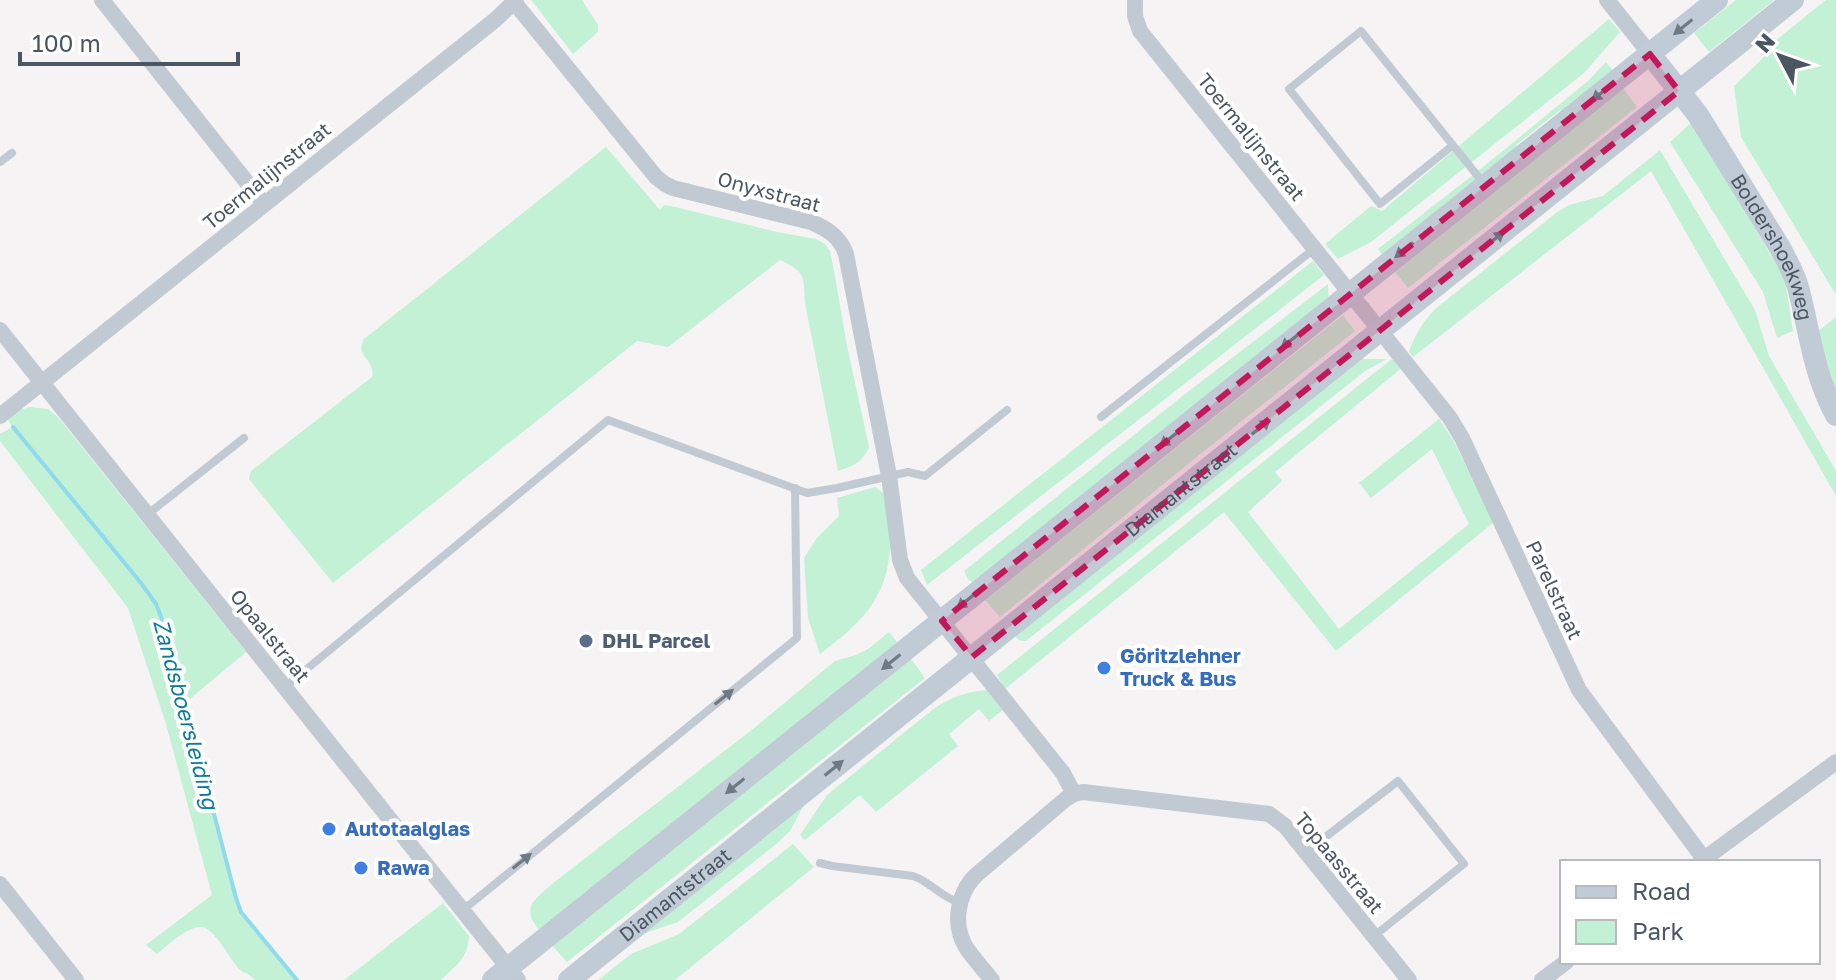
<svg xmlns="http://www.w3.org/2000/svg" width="1836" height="980" viewBox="0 0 1836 980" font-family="'Golos Text',sans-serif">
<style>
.green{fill:#c3f1d5}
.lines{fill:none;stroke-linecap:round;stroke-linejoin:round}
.stream{stroke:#90daee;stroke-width:4}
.lane{stroke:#c1cad2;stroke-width:8}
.street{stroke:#c1cad2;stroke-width:16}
.secondary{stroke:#c1cbd6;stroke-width:22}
.oneway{fill:#6e7984}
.oneway2{fill:#6e7983}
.marked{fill:#c2185b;fill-opacity:0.2;stroke:#c2185b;stroke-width:6;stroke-dasharray:16 10;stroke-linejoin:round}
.service-dot{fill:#5c6f8a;stroke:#fff;stroke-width:3}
.shop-dot{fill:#3f7fe0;stroke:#fff;stroke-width:3}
.labels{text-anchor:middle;stroke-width:8;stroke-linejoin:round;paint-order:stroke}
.street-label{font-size:20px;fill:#4a5661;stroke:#fff}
.service-label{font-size:20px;font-weight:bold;fill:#4e5e75;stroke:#fff;text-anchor:start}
.shop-label{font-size:20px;font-weight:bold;fill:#366cbe;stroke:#fff;text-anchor:start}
.water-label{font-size:22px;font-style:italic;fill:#0c7c9b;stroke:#fff}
</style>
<rect width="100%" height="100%" fill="#f5f3f3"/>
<path class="green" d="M531,0H582L598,25V32L573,54Z
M1736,0H1774L1709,52L1694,33Z
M1826,0H1836V295L1741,137L1734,86L1764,57L1775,41Z
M1609,19L1620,32L1584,73L1371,242L1338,259L1325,244L1371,206L1382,211Z
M1606,62L1614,72L1565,115L1560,110L1516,145L1520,151L1382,255L1378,249L1483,167L1588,81Z
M1623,88L1637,107L1408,288L1394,271Z
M1692,122L1785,279L1793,331L1777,338L1763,292L1670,142Z
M606,147L660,210L664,205L671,206L777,232L816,239L825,244L830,251L834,271L847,346L869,447C863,462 853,466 838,471L805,303C803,276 807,273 780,260L668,347L637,341L333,583L249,479L251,471L372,377C376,358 354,358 364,339Z
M1660,150L1755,310L1769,356L1836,471V496L1651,171L1413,357L1409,352C1414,336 1423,322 1435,309L1556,213L1569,205L1603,196Z
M1313,261L1324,275L927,585L921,570Z
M1328,284L1329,303L975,585L968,579L964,571L1180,398Z
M1343,315L1355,331L1193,460L1000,617L985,600Z
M1836,317V392L1817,332Z
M1393,358L1403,367L1275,472L1282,481L1248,512L1339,629L1469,524L1432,449L1371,498L1359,483L1439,419L1453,440L1494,522L1336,651L1224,512L1005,689L997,675Z
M1352,359H1387L1365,371L1026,641C1018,641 1016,638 1012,631L1061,600Z
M30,407L48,409L58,417L246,652L185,703L236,898L241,911L297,980H255L248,974C239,971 236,965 230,957C224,948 216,934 205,928C193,921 166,947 157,954L146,945L212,895L166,724L128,608L0,441V434L13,427L7,419L19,410Z
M875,487L883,493C886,510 892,531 890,549C886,602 859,624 820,654L808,618L804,558L816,539L839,516L837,498Z
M889,632L900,646L541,932C519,907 534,901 553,883L753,729L835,661L856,655L868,649Z
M911,659L925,678L567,962L550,943Z
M986,690L1003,710L989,721L979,709L949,734L958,746L876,812L860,795L805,840L800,835L827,795L932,710C949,698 965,692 986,690Z
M811,792L790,831L775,845L678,922L619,942Z
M793,844L814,867L675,980H598L631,954L679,934Z
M443,903L469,936C467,960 457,964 441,980H344Z"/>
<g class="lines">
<path class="stream" d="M13,427L141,583L156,604L165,627L236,898L241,912L297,980"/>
<path class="lane" d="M1452,146L1380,204L1289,89L1361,31L1485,185
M0,162L12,153
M1101,417L1314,249
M148,514L244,438
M285,687L608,420L807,493L837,488L908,472L925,476L1007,410
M1306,852L1398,781L1464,864L1374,936
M820,863L832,866L913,876C931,882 939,896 960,903
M463,910L797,638L795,488"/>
<path class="street" d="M102,0L264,204
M1135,0V16L1140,31L1450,418L1462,438L1579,690L1704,859
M1607,0L1650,54
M514,2L656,177L665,184L673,188L811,222C828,229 840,237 846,254L889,476L900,560L907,578L1063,773L1074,794
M0,330L518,980
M0,416L495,20L516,0
M1700,862L1836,762
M0,884L76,980
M992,980C984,970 975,960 967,949C952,926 957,895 975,876L1067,798L1074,794L1083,792L1269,814L1285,826L1409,980
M1542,980L1566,962"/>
<g class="secondary">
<path id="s1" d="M1650,54L1698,115L1779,246C1786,259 1794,273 1798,287C1810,332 1813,373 1836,415"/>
<path d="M493,980L1717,0"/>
<path id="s2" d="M569,980L1793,0"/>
</g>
</g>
<defs><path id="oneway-solid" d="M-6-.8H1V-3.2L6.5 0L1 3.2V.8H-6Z" transform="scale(2)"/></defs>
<g class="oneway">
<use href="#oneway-solid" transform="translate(1683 27) rotate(141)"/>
<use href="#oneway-solid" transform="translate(1601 93) rotate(141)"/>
<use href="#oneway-solid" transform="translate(1495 239) rotate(-39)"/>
<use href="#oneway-solid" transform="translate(1404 250) rotate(141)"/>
<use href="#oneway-solid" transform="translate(1290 341) rotate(141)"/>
<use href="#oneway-solid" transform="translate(1261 427) rotate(-39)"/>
<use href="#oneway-solid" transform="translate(1169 439) rotate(141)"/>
<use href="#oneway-solid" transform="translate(966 601) rotate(141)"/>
<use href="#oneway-solid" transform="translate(891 662) rotate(141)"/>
<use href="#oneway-solid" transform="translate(834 768) rotate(-39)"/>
<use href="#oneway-solid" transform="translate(735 786) rotate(141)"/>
</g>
<g class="oneway2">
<use href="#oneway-solid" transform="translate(724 697) rotate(-39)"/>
<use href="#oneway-solid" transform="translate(522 861) rotate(-39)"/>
</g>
<path class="marked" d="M1650,54L1679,91L972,657L942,621Z"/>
<circle class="service-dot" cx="586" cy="641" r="8"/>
<g class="shop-dot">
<circle cx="1104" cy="668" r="8"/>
<circle cx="329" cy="829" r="8"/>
<circle cx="361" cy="868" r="8"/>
</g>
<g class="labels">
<g class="street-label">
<text transform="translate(1251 137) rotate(51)" y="7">Toermalijnstraat</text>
<text transform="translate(267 176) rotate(-39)" y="7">Toermalijnstraat</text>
<text transform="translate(769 192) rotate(15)" y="7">Onyxstraat</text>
<text dy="7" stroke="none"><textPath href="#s1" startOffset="230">Boldershoekweg</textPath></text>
<text dy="7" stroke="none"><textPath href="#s2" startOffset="784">Diamantstraat</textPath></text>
<text transform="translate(1554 590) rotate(65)" y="7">Parelstraat</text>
<text transform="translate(270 636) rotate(51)" y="7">Opaalstraat</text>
<text transform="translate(1339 863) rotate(50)" y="7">Topaasstraat</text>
<text dy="7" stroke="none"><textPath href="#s2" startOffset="136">Diamantstraat</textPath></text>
</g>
<g class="service-label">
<text x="602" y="648">DHL Parcel</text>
</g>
<g class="shop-label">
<text x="1120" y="663">Göritzlehner<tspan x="1120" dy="23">Truck &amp; Bus</tspan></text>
<text x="345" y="836">Autotaalglas</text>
<text x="377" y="875">Rawa</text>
</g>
<g class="water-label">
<text transform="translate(186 714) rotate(75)" y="8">Zandsboersleiding</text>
</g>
</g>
<rect x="1560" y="860" width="260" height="104" fill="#ffffff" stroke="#b7bbc0" stroke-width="2"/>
<rect x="1576" y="886" width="40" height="12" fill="#c1cbd6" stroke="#b7bbc0" stroke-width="2"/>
<text x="1632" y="900" font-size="24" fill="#4a5661">Road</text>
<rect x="1576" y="920" width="40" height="24" fill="#c3f1d5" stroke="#b7bbc0" stroke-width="2"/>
<text x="1632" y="940" font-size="24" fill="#4a5661">Park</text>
<g transform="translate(1780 56) rotate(311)" stroke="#ffffff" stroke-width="6" paint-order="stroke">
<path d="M0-6L14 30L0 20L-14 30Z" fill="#4a5661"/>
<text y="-12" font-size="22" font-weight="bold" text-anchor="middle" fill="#4a5661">N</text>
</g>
<path d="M20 52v12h218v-12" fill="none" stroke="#4a5661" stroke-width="4"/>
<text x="32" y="52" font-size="24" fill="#4a5661" stroke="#ffffff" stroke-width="6" paint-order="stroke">100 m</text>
</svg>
